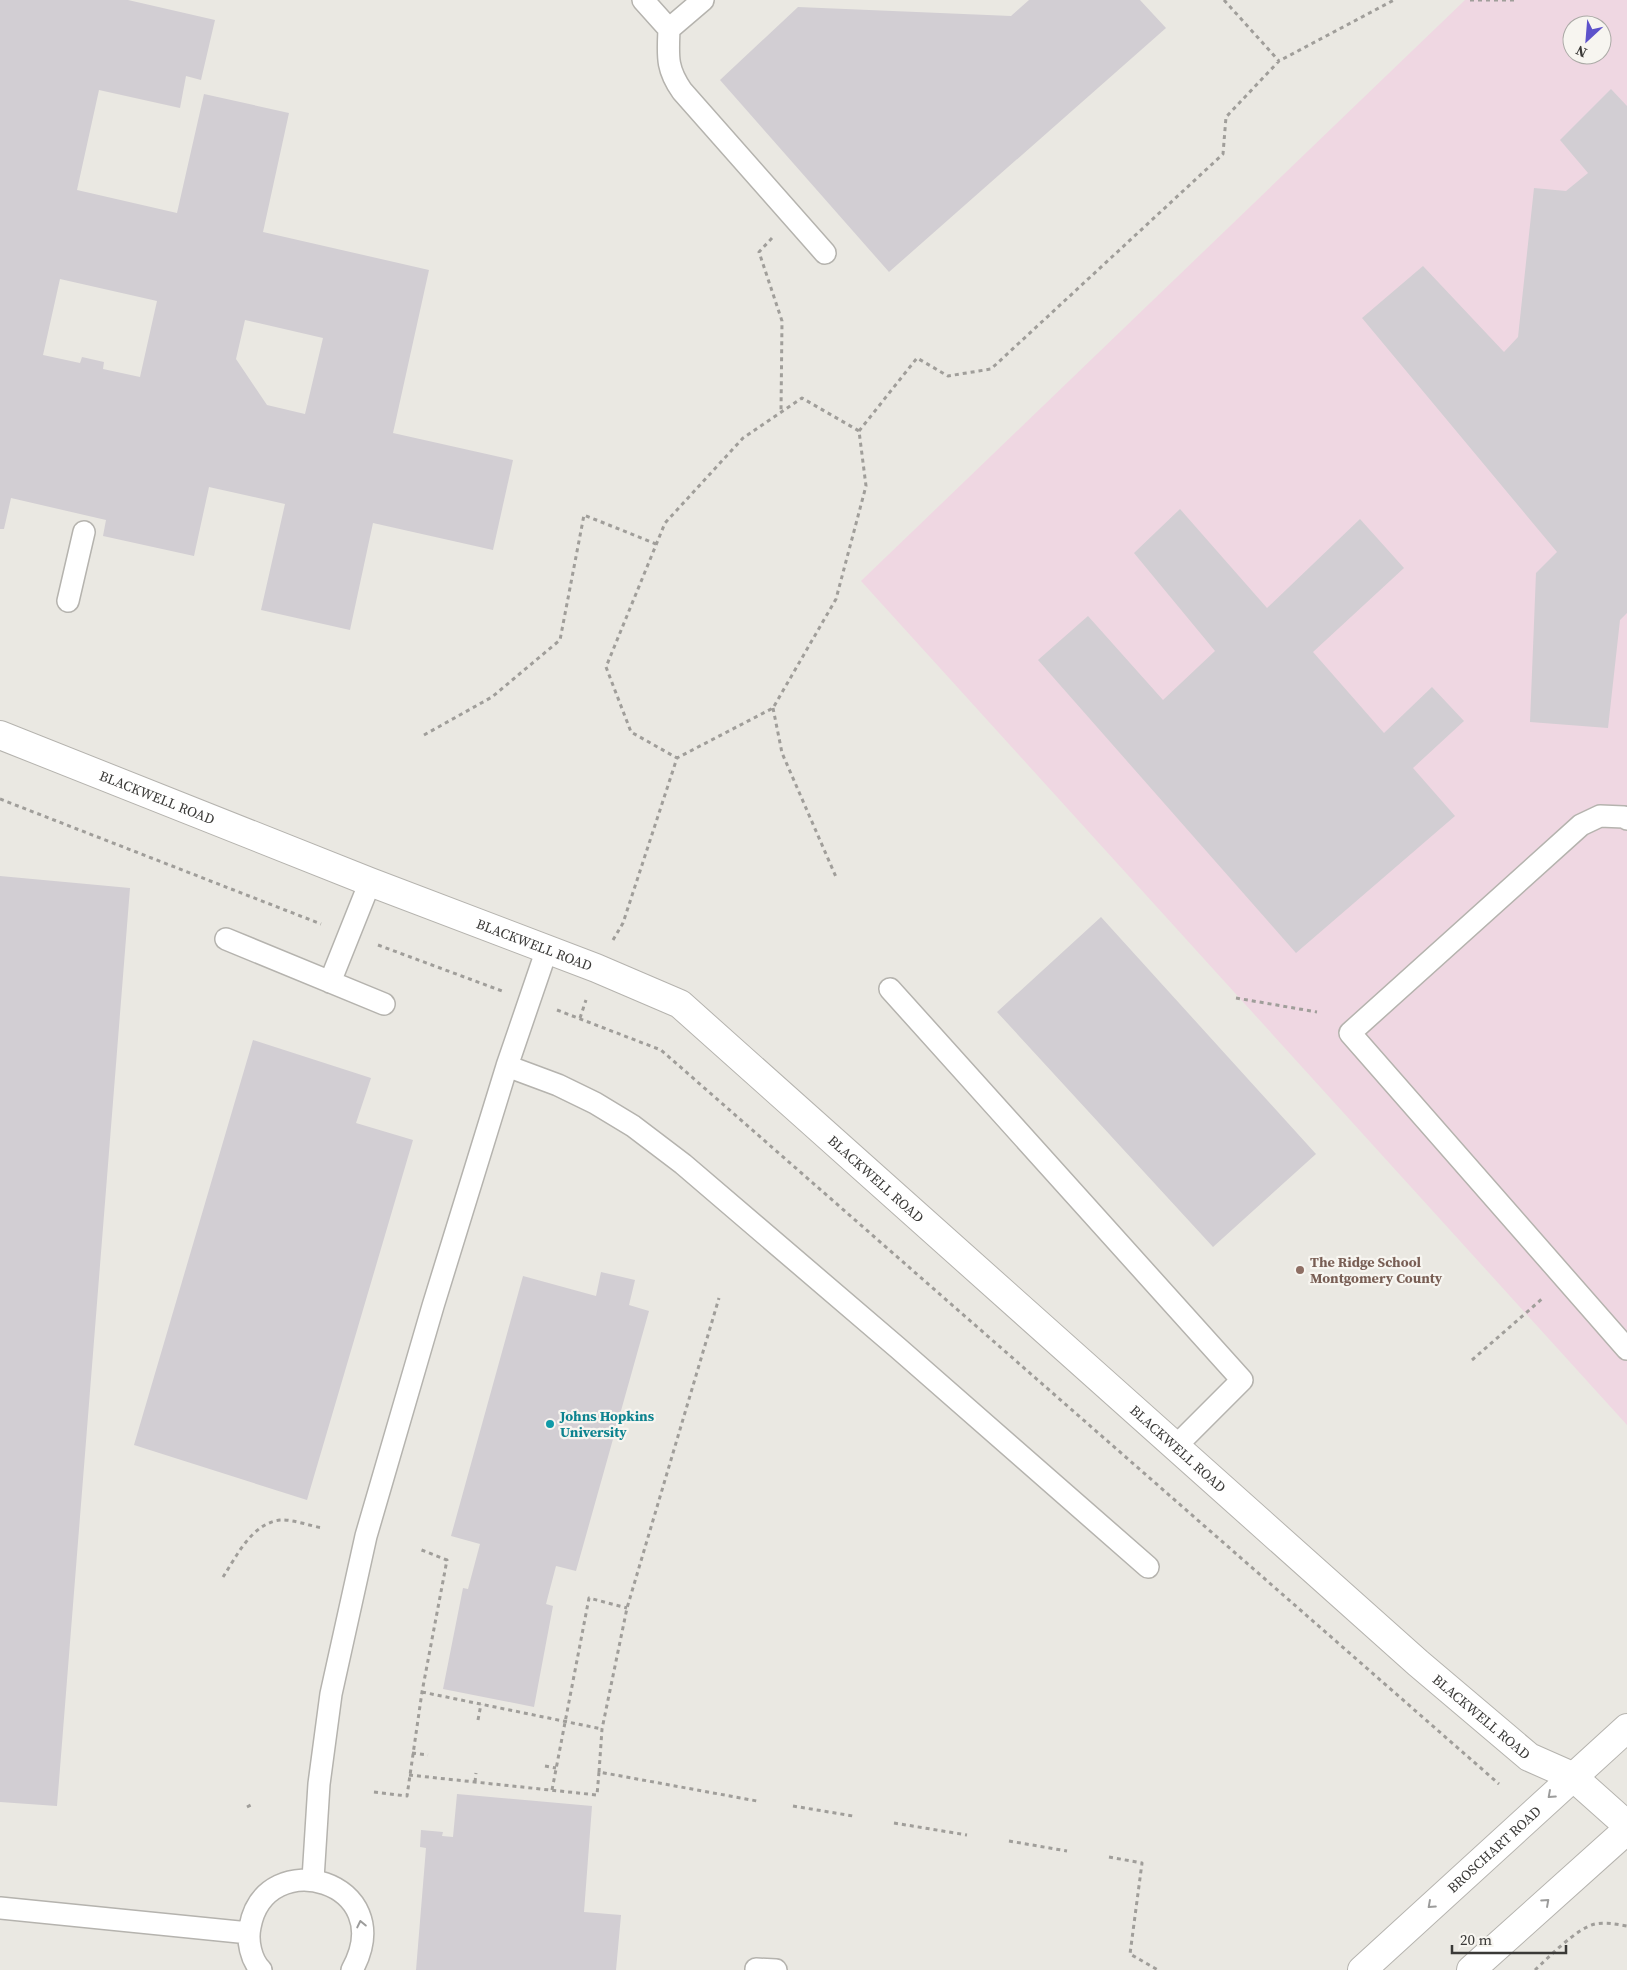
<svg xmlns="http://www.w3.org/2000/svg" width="1627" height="1970" viewBox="0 0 1627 1970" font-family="'Source Serif 4',serif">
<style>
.medical{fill:#efd7e2;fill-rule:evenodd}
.building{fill:#d2ced3;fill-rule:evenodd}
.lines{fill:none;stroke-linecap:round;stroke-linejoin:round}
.lane-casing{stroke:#b5b3ae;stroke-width:24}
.street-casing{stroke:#b5b3ae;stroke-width:30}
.secondary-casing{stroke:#b5b3ae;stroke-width:30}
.path{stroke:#a09e9a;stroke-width:3;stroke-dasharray:4 4;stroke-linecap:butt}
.lane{stroke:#fff;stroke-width:21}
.street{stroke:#fff;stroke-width:28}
.secondary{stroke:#fff;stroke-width:28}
.oneway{stroke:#9c9c9b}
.education-dot{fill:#8d6e63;stroke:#f7f5f0;stroke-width:2}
.culture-dot{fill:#0f9aa8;stroke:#f7f5f0;stroke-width:2}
.labels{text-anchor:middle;stroke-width:4.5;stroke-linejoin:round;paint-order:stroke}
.street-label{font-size:14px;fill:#3a3937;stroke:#f7f5f0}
.education-label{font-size:14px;font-weight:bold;fill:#785e54;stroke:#f7f5f0;text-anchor:start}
.culture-label{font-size:14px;font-weight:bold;fill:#0d838f;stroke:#f7f5f0;text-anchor:start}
</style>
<rect width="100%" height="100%" fill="#eae8e2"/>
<path class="medical" d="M1465,0H1627V1425L861,581ZM1572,25H1602V55H1572Z"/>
<path class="building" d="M0,0H128L215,20L201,80L186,76L180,108L99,90L77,190L177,213L204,94L289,113L263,232L429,270L393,433L513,460L493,550L373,523L350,630L261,610L285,504L209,487L194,556L103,536L106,520L11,498L4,529H0ZM60,279L157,301L140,377L103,369L104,362L82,357L80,363L43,355ZM245,320L323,338L305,414L267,405L236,359Z
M1029,0H1140L1166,28L889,272L720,80L798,7L1011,16Z
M1611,89L1627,106V613L1620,620L1608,728L1530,722L1536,573L1557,552L1362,318L1423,266L1504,352L1518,337L1534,188L1566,191L1588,173L1560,140Z
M1180,509L1267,608L1360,519L1404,568L1313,652L1384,733L1432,687L1464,721L1413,768L1455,816L1296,953L1038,660L1088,616L1163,700L1215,651L1134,553Z
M0,876L130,888L57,1806L0,1802Z
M1101,917L1316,1154L1213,1247L997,1012Z
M253,1040L371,1078L356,1123L413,1140L307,1500L134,1445Z
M601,1272L635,1280L629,1305L649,1311L576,1571L556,1566L546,1604L553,1606L534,1707L443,1689L463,1588L468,1589L480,1544L451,1536L523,1276L596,1296Z
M457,1794L592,1806L584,1912L621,1915L616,1970H416L426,1848L420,1847L421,1830L443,1832L442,1836L453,1837Z"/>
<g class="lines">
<defs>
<path id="lane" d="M643,0L669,29L703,0
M669,29C668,56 666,68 682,91L825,253
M68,601L84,532
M1627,819L1624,817L1600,816L1581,825L1350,1033L1627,1349
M226,939L384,1004
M330,982L370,882
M890,989L1242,1380L1175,1447
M507,1066L558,1085L595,1103L633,1126L683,1164L898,1348L1148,1567
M313,1879L319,1784L331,1694L366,1536L433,1306L507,1066L547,949
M0,1908L249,1933
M756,1969L776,1970
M261,1970C251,1960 247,1941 250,1927C265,1843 401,1881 352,1970"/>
<g id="street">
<path id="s1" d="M0,735L370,882L596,968L680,1004L1418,1663L1529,1757L1572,1776L1627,1825"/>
</g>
<g id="secondary">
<path id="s2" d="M1362,1970L1627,1728"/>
<path d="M1471,1970L1627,1830"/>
</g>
</defs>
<use href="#lane" class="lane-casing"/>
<use href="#street" class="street-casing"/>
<use href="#secondary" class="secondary-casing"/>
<path class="path" d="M1224,0L1279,61
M1470,0H1516
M772,238L759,252L782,321L781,411
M859,431L917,358L948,376L991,369L1223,154L1226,117L1279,61L1394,0
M773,708L782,753L836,877
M424,735L492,697L560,640L584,515L656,544
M0,799L321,924
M613,940L623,923L677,758L773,708L836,599L866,486L859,431L802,398L743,438L665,523L606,667L631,732L677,758
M378,945L502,991
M1236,998L1317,1012
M557,1010L661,1050L1499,1784
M580,1018L586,1000
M1472,1360L1543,1298
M223,1577C237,1556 251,1524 280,1520C292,1519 310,1526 323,1528
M422,1692L602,1729
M478,1720L481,1704
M412,1753L428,1755
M545,1766L556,1768
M599,1772L602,1729L627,1608L719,1298
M409,1775L597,1795L599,1772L757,1801
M475,1782L476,1773
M552,1790L589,1598L627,1608
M374,1792L407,1796L422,1692L447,1560L419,1549
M793,1806L853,1816
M247,1807L253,1804
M894,1823L967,1835
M1009,1841L1067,1851
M1109,1857L1142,1863L1130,1954L1158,1970
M1535,1970C1549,1957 1577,1928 1595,1924C1606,1922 1616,1924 1627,1926"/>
<use href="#lane" class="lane"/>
<use href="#street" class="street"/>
<use href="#secondary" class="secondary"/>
</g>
<defs><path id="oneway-chevron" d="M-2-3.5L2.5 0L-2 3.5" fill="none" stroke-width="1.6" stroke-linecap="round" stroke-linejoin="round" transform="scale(1.25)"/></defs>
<g class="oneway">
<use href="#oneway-chevron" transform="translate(1551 1795) rotate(138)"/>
<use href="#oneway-chevron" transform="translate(1546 1902) rotate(-42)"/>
<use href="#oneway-chevron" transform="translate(1431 1905) rotate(138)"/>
<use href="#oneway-chevron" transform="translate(361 1924) rotate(-102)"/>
</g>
<circle class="education-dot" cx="1300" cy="1270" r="5"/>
<circle class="culture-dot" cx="550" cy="1424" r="5"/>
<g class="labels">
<g class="street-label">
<text dy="5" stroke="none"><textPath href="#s1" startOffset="169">BLACKWELL ROAD</textPath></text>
<text dy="5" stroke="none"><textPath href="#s1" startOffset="574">BLACKWELL ROAD</textPath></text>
<text dy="5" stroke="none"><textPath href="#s1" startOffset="994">BLACKWELL ROAD</textPath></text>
<text dy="5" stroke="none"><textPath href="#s1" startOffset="1399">BLACKWELL ROAD</textPath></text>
<text dy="5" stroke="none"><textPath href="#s1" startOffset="1804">BLACKWELL ROAD</textPath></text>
<text dy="5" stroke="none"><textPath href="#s2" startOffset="179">BROSCHART ROAD</textPath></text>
</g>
<g class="education-label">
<text x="1310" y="1267">The Ridge School<tspan x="1310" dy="16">Montgomery County</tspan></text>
</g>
<g class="culture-label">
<text x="560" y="1421">Johns Hopkins<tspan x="560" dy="16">University</tspan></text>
</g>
</g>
<g transform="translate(1587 40) rotate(206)"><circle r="24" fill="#f7f5f0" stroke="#abaaa6"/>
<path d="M0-4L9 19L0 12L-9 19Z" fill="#5d52cb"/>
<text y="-8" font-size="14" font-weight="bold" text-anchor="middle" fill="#3a3937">N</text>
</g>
<path d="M1452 1945v8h114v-8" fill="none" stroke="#3a3937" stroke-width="2.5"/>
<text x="1460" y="1945" font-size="15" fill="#3a3937" stroke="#f7f5f0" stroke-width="4" paint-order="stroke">20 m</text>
</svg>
